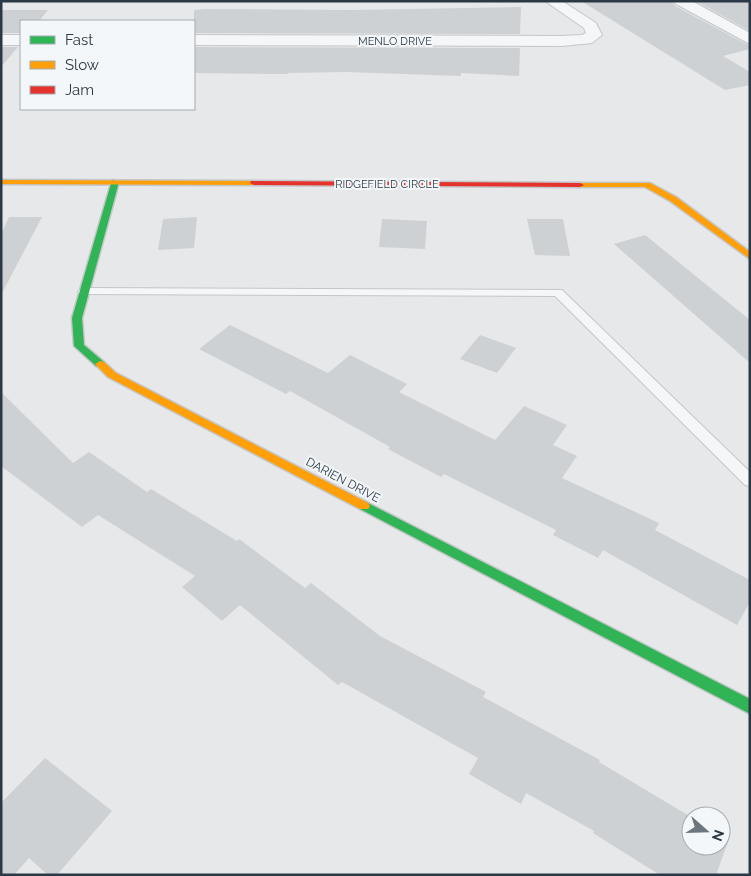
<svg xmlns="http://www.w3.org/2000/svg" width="751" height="876" viewBox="0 0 751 876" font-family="Raleway,sans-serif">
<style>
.building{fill:#ced1d3}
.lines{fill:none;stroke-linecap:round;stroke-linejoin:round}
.lane-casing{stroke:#c4c6c8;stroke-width:2}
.street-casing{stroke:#c4c6c8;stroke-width:2}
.fast-casing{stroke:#c4c6c8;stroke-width:3}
.slow-casing{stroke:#c4c6c8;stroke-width:3}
.jam-casing{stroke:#c4c6c8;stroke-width:3}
.lane{fill:#f5f6f7;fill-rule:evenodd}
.street{fill:#f5f6f7;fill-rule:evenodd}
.fast{fill:#30b455;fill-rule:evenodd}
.slow{fill:#ff9f0a;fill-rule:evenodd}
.jam{fill:#e5322d;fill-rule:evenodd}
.labels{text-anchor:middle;stroke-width:4;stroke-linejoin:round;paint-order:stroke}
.far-street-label{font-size:11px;fill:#2a3945;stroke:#f4f7f9}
.street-label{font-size:12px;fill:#2a3945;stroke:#f4f7f9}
</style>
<rect width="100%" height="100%" fill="#e6e8ea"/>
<path class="building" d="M581,1H672L675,6L750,46V49L723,56L750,72V85L725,90Z
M696,1H750V31Z
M521,7L520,34L194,33V10L204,9L351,10Z
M1,10H48L39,21H21V33H1Z
M1,47H18L1,67Z
M194,47L520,48L519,76L461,73V76L346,72L288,73L287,74L194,73Z
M9,217H42L1,295V234Z
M197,217L194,248L158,250L163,219Z
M382,219L427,221L425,249L379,247Z
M527,219H563L570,256L535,255Z
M645,235L750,320V363L614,244Z
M230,325L328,373L350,355L407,384L399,392L495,440L524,406L567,425L553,445L577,456L562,478L659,523L655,530L750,580V602L737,625L603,550L598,558L553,535L556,530L444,474L441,477L388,449L390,447L290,391L286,394L199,349Z
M480,335L516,348L497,373L460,359Z
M1,392L73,463L89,452L147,492L151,489L237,541L239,539L305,588L311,583L380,636L486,692L483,697L600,760L599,762L691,817V846H721V835L729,839L716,875H660L593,833L594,831L526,793L521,804L469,774L478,758L342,682L338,685L240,605L222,621L182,587L195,576L98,515L82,527L1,466Z
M45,758L112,811L57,875H48L29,858L14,875H1V803Z"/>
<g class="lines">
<defs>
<path id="lane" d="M84,288L562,290L750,472V486L745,485L555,296L80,294L78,292L80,290Z"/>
<path id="street" d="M545,1H562L596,23L602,35L592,43L562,46L194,45V35L562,36L582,35L586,33L584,28Z
M674,1H692L750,33V44L676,4Z
M1,35H21V45H1Z"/>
<path id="fast" d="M112,180L119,182L82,318L84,345L104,362L105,364L100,367L96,366L74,346L72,318Z
M364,501L750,699V714L360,509L358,506L360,503Z"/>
<path id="slow" d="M1,180L254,181L258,183L254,185L1,184Z
M577,183H650L676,197L750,252V259L670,201L645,187H577Z
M100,361L104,362L116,373L368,503L370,506L368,509H360L108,377L95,364Z"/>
<path id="jam" d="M251,181L580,183L584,185L580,187L254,185L250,183Z"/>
</defs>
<use href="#lane" class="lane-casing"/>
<use href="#street" class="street-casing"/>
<use href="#fast" class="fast-casing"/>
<use href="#slow" class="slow-casing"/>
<use href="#jam" class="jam-casing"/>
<use href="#lane" class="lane"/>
<use href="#street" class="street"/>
<use href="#fast" class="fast"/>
<use href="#slow" class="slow"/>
<use href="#jam" class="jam"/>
</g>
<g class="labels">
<g class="far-street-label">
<text x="395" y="45">MENLO DRIVE</text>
<text x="387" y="188">RIDGEFIELD CIRCLE</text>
</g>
<g class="street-label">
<text transform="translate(343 480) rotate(28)" y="4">DARIEN DRIVE</text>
</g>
</g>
<rect width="751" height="876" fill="none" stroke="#2a3945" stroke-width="5"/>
<rect x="20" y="20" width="175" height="90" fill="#f4f7f9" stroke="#a3abb1"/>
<rect x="30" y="36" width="25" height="8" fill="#30b455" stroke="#a3abb1"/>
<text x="65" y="45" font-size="15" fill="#2a3945">Fast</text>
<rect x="30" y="61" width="25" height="8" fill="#ff9f0a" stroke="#a3abb1"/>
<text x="65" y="70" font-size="15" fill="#2a3945">Slow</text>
<rect x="30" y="86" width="25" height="8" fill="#e5322d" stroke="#a3abb1"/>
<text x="65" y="95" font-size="15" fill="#2a3945">Jam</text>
<g transform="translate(706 831) rotate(110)"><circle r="24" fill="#f4f7f9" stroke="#a3abb1"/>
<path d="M0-4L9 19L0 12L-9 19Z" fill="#6c767f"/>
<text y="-8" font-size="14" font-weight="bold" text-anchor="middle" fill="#2a3945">N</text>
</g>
</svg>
